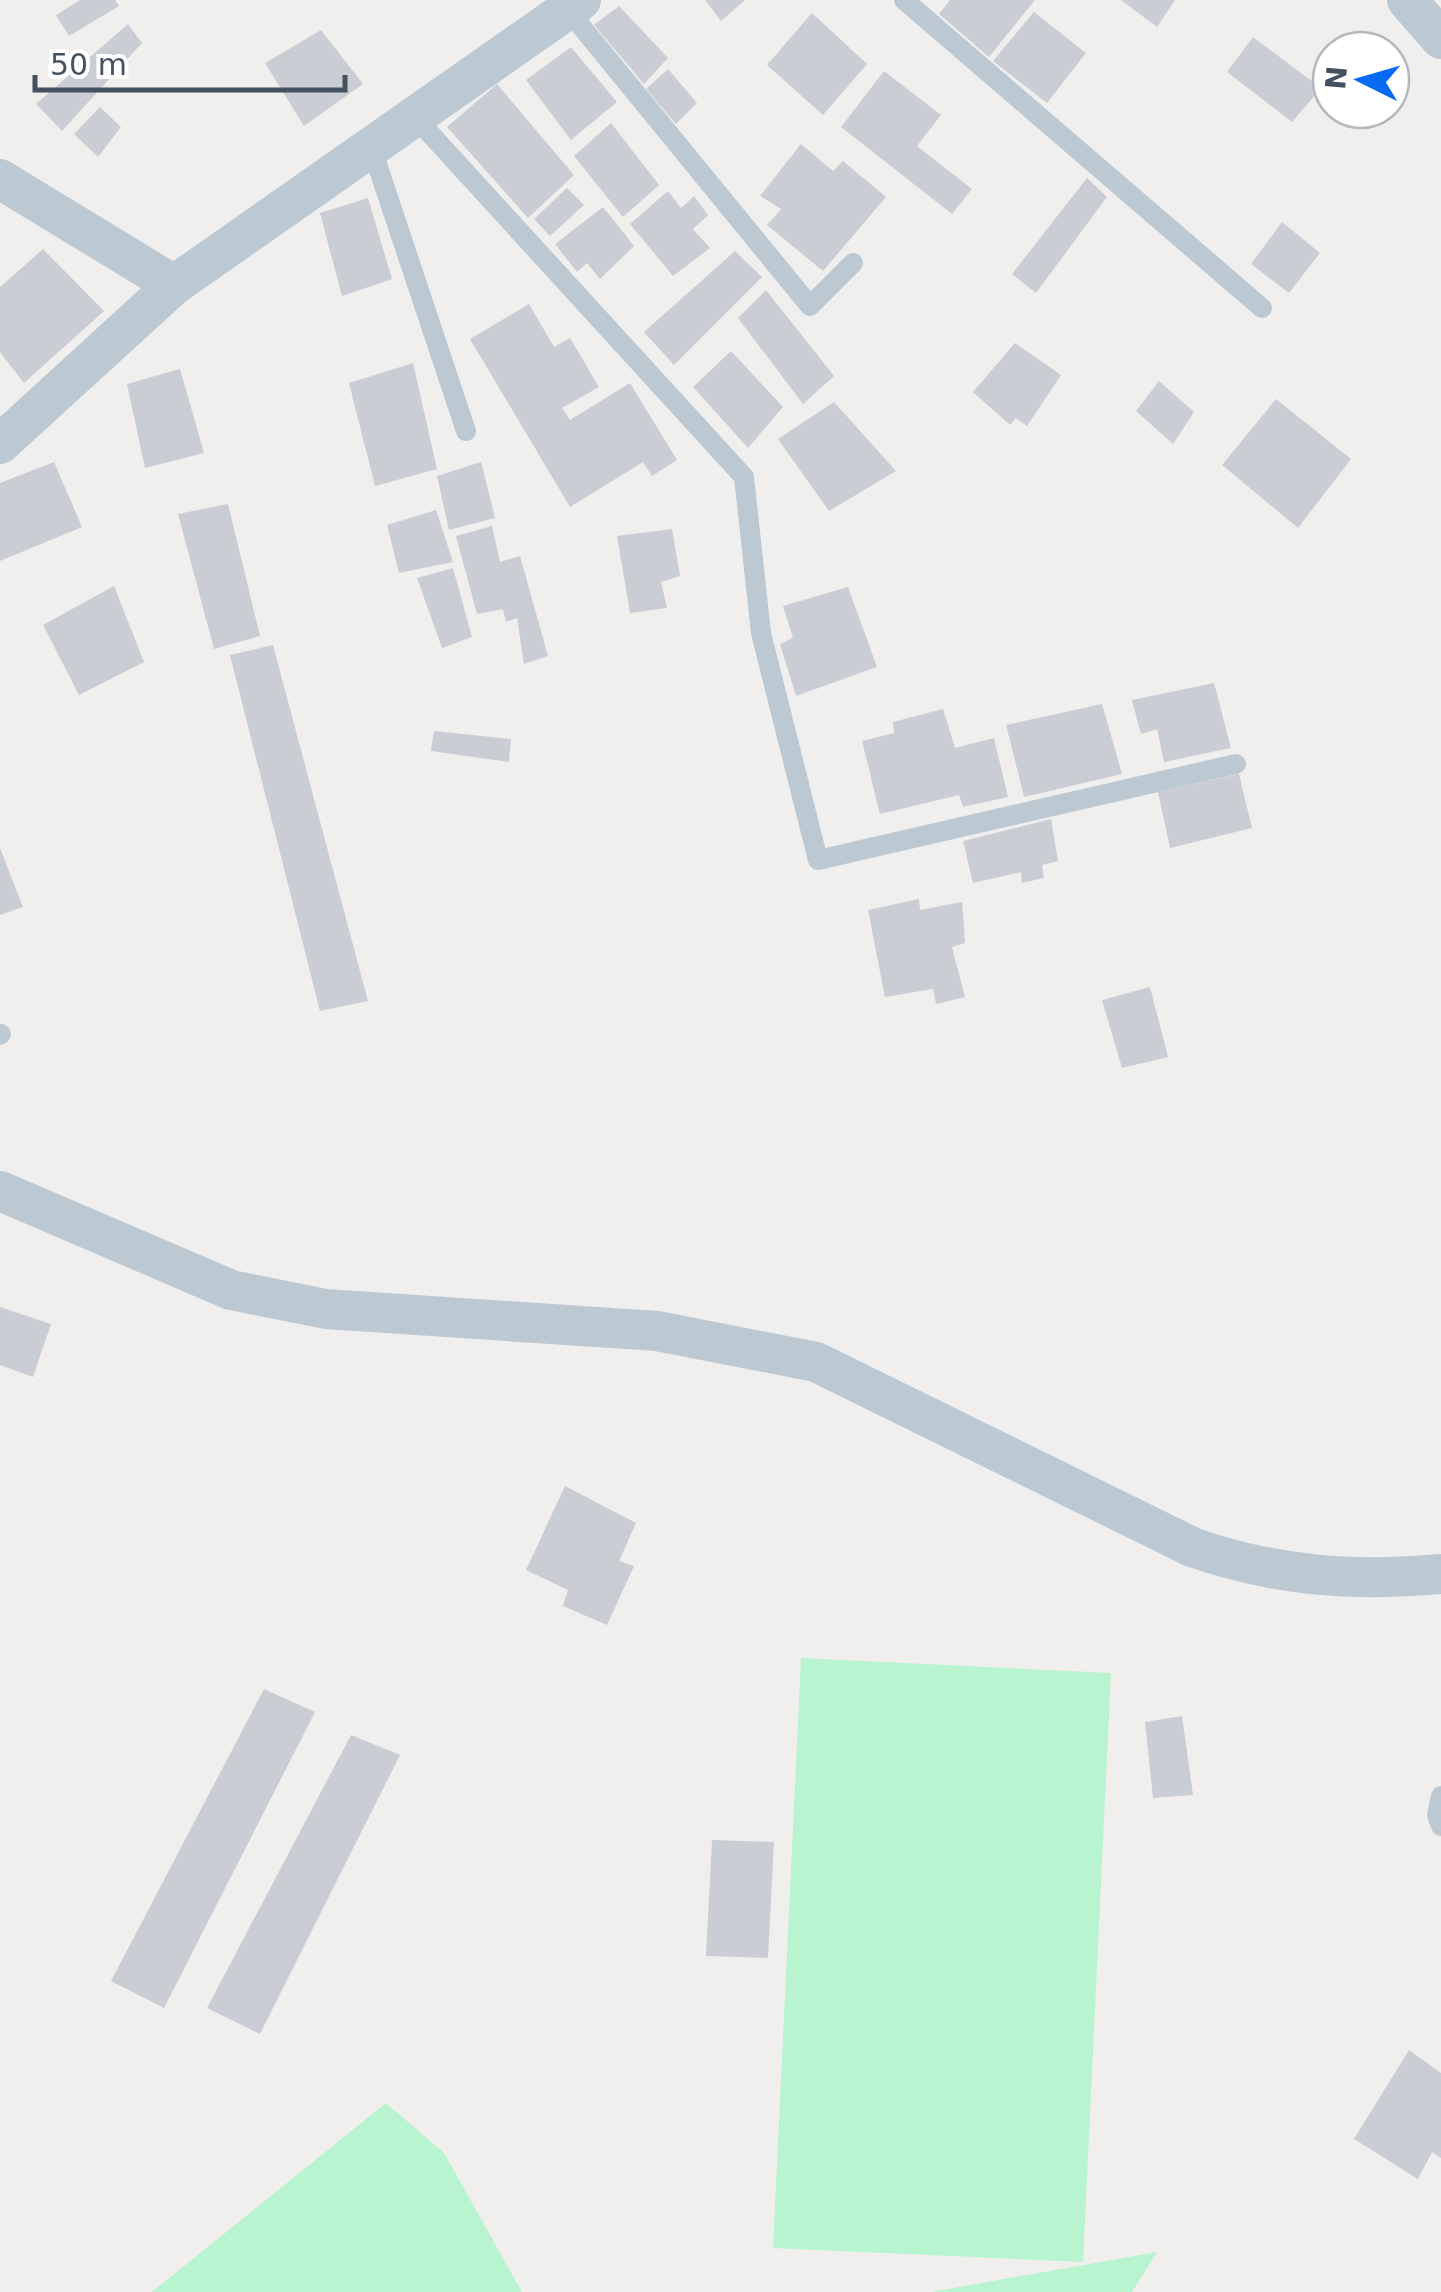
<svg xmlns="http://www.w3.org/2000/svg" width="1441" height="2292" viewBox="0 0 1441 2292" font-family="'DejaVu Sans',sans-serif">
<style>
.green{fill:#b8f4d0}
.building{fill:#cacdd4}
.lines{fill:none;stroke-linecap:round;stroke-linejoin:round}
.lane{stroke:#bdc9d2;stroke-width:20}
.street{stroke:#bdc9d2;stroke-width:40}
</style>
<rect width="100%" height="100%" fill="#f1eeee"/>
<path class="green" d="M801,1658L1111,1673L1083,2262L773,2248Z
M386,2103L444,2153L522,2292H152Z
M1157,2252L1132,2292H931Z"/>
<path class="building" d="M80,0H115L119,6L69,36L56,15Z
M705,0H745L721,21Z
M950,0H1035L989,57L939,14Z
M1121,0H1175L1157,27Z
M619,6L668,58L644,84L594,25Z
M1034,12L1086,53L1047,103L993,61Z
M812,13L867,64L823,115L767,65Z
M128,24L142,43L62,131L36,104Z
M321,30L363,84L304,126L265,63Z
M1253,37L1321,88L1292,122L1227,72Z
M571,47L617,102L571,140L526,80Z
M668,69L697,103L676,124L646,89Z
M884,71L941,115L917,146L972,189L952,214L841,127Z
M497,84L574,175L528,218L447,127Z
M100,107L121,127L98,157L74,134Z
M611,123L659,185L623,217L574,156Z
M801,144L833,171L843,161L886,197L823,271L767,225L781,209L760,196Z
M1087,178L1107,197L1036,293L1012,274Z
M567,188L584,205L550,236L534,219Z
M668,191L681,208L694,196L708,215L693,229L710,248L673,276L630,224Z
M368,198L392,279L342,296L320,213Z
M603,207L634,246L600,279L587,263L577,272L555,244Z
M1282,222L1320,253L1289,293L1251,264Z
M43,249L104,311L24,383L0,352V287Z
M735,251L762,277L674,365L644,332Z
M766,290L834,376L803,404L738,318Z
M529,304L554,347L570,338L599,387L562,408L570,420L630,383L677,460L652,476L643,462L570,507L470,339Z
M1015,343L1061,375L1027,426L1016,418L1010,425L973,392Z
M731,351L783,407L748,448L693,387Z
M413,363L437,469L375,486L349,383Z
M180,369L204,453L145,468L127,384Z
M1159,381L1194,412L1173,444L1136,411Z
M1276,399L1351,459L1298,528L1222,465Z
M834,402L896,471L829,511L778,439Z
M54,462L82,527L0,561V483Z
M481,462L495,518L449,530L437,476Z
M228,504L260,636L214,649L178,514Z
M436,510L453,562L399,573L387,525Z
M492,526L500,562L520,556L548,656L524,664L517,618L506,622L503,609L477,614L456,536Z
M672,529L680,576L661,582L667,608L630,613L617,536Z
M453,568L472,637L442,648L417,578Z
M114,586L144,662L79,695L43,625Z
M848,587L877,667L796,696L780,644L793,638L783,606Z
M273,645L368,1001L320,1011L230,655Z
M1214,683L1231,748L1164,762L1157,729L1141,734L1132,700Z
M1102,704L1122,774L1024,797L1006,725Z
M943,709L955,748L994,738L1008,797L963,807L959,795L880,814L862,741L894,733L893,722Z
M434,731L511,739L509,762L431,751Z
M1239,774L1252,828L1170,848L1158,792Z
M1051,819L1058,861L1042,865L1044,878L1022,883L1021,872L973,883L963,841Z
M0,848L23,907L0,915Z
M919,899L920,910L962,902L965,943L952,947L965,997L936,1004L933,989L885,997L868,910Z
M1150,987L1168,1057L1122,1068L1102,1000Z
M0,1307L51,1324L33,1377L0,1365Z
M565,1486L636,1523L619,1561L634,1566L607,1625L563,1606L568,1590L526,1570Z
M264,1689L315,1712L164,2008L111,1981Z
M1182,1716L1193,1795L1153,1798L1145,1722Z
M351,1735L400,1755L260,2034L207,2008Z
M712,1840L774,1842L768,1958L706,1956Z
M1409,2050L1441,2073V2158L1432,2152L1418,2179L1354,2139Z"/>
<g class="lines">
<path class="lane" d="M904,0L1262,308
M567,9L810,306L853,263
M414,116L744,477L761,633L818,860L1236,764
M371,146L466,431
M0,1035L1,1034
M1441,1796L1437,1815L1441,1826"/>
<path class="street" d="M1407,0L1441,39
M0,179L174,285
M0,444L174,285L581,0
M0,1191L231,1290L326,1309L657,1331L816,1362L1192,1547C1274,1576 1354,1582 1441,1574"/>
</g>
<g transform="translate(1361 80) rotate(275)"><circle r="48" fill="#ffffff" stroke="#b4b9bf" stroke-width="2.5"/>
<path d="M0-8L18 38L0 25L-18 38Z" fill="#066af3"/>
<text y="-15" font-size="28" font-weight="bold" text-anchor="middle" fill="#44515e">N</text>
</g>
<path d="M35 75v15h310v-15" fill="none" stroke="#44515e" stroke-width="5"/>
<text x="50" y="75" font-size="30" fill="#44515e" stroke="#ffffff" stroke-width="8" paint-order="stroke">50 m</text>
</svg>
